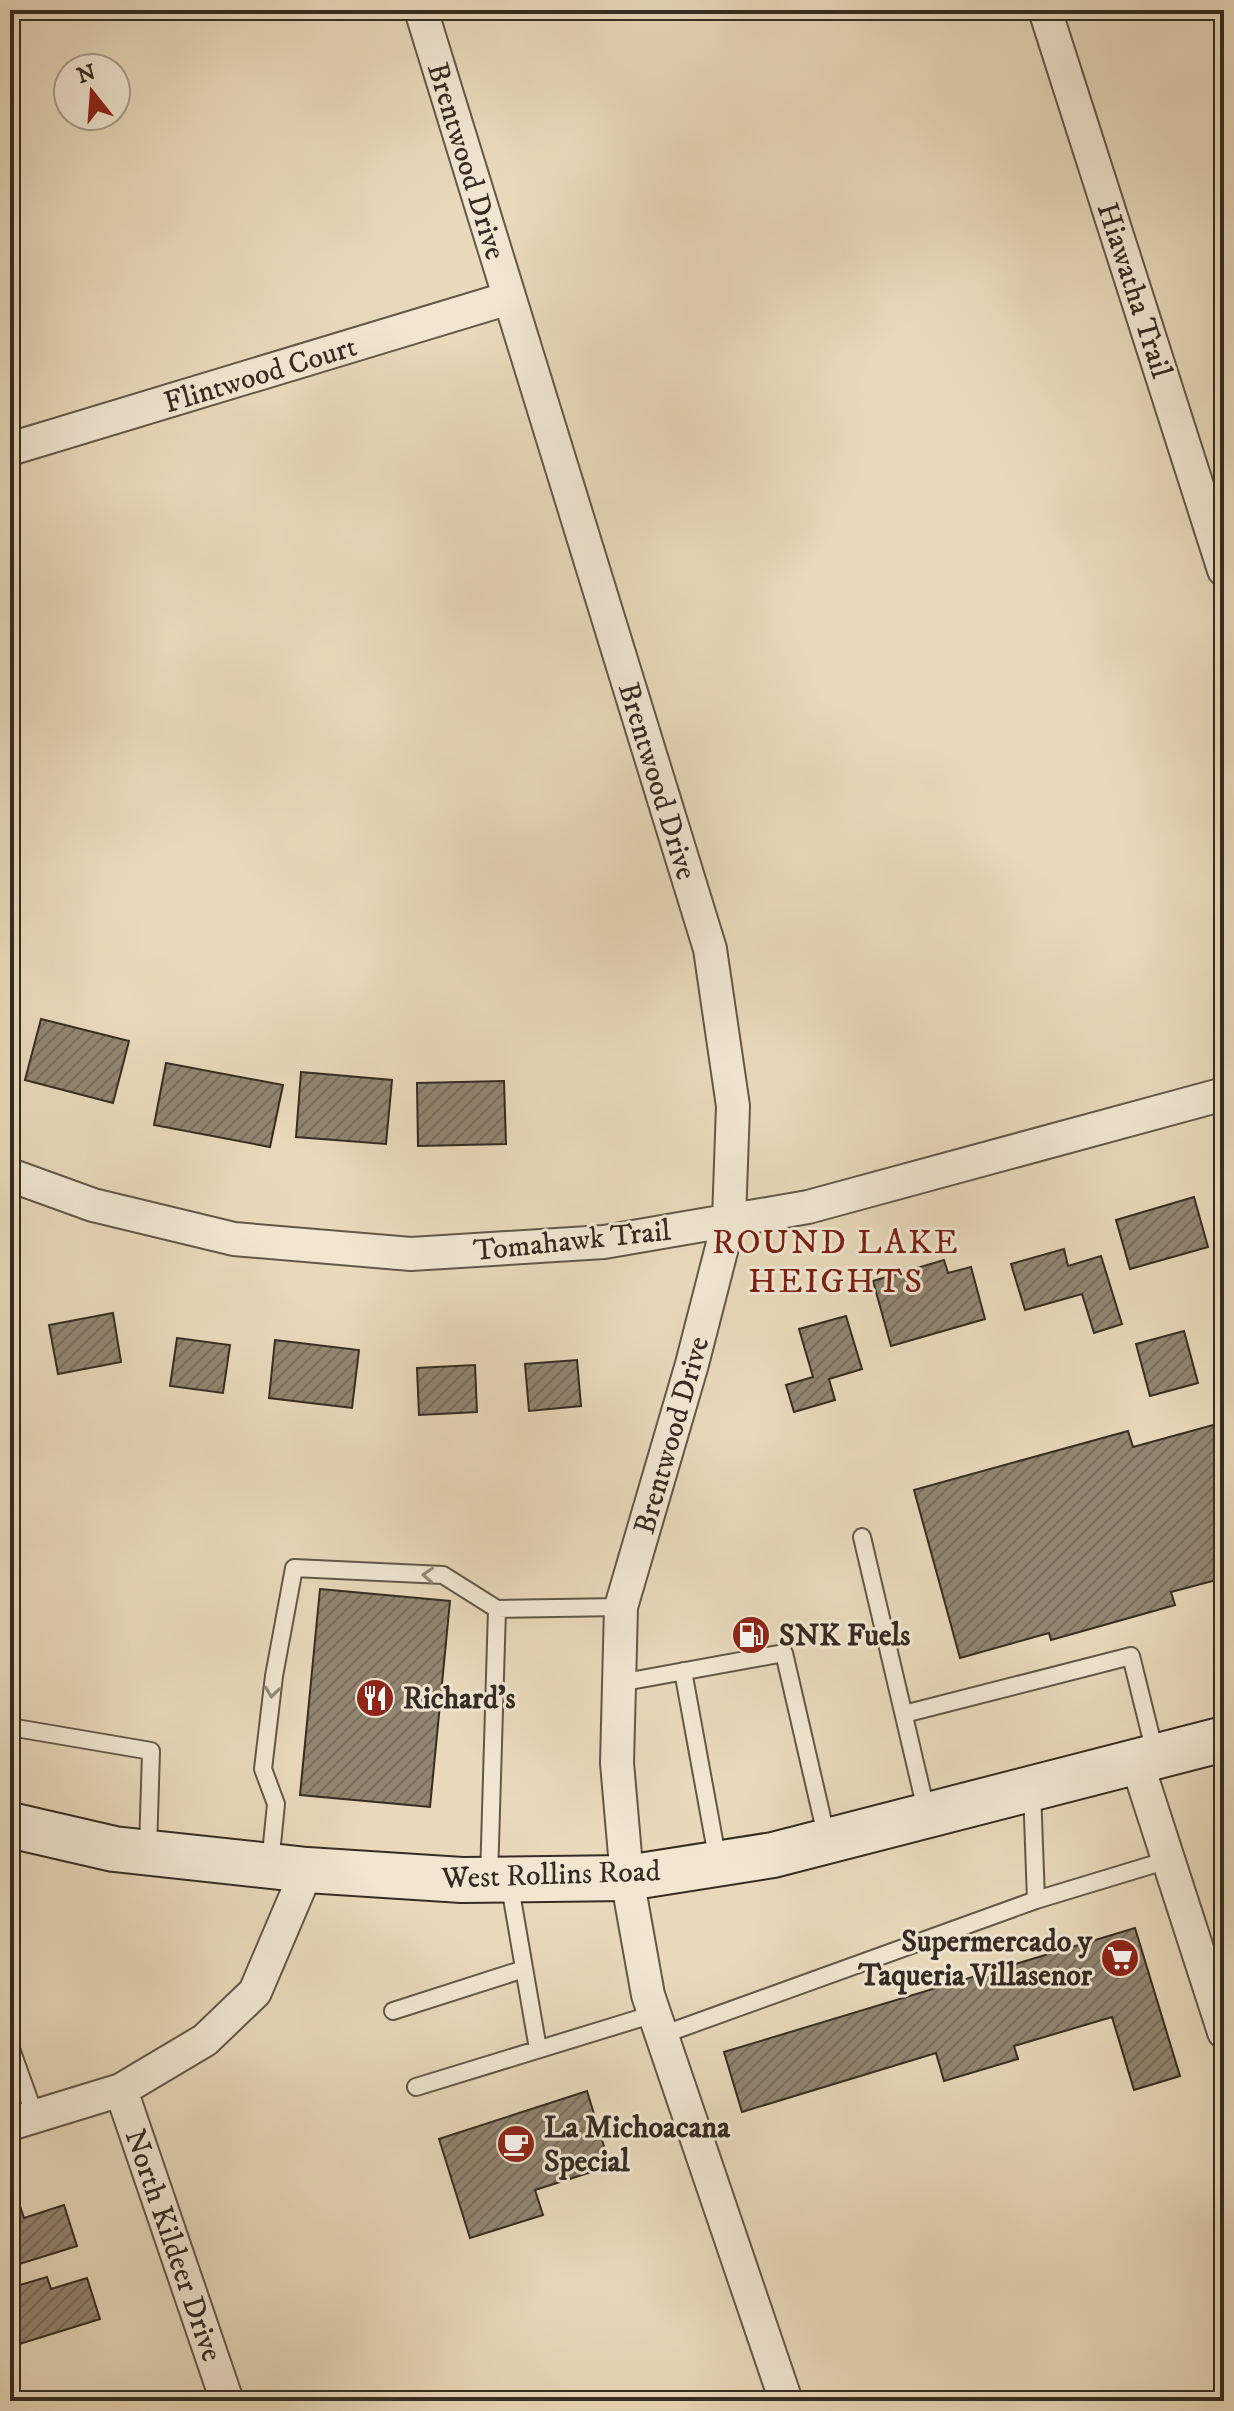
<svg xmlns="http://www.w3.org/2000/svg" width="1234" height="2411" viewBox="0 0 1234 2411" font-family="'IM FELL DW Pica',serif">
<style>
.building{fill:url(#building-hatch);stroke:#352c23;stroke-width:2}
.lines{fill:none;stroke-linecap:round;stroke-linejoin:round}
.service-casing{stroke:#625749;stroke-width:20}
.minor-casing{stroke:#625749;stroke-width:36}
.secondary-casing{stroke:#352c23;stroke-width:48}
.service{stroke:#f0e6d2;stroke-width:16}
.minor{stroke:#f0e6d2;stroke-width:32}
.secondary{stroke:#f0e6d2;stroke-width:44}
.oneway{stroke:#92897a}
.labels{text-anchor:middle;stroke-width:6;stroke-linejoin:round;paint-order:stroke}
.street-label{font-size:30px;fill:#352c23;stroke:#f0e6d2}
.poi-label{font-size:30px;font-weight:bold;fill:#352c23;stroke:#f0e6d2;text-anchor:start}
.quarter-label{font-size:34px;letter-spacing:2px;fill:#7a1f14;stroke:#f0e6d2}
</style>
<defs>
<pattern id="building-hatch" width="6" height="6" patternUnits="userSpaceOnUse" patternTransform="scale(2)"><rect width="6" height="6" fill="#928672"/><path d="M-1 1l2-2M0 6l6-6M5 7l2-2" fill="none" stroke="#786e5d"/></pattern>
</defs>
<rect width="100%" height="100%" fill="#e8d9ba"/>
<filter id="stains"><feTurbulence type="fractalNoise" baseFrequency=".0025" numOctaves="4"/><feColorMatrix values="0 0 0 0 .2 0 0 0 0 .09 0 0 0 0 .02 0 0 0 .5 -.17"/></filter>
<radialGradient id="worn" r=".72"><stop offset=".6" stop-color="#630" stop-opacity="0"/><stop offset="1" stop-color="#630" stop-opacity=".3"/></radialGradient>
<path class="building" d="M41,1019L129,1041L113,1103L25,1080Z
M166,1063L283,1085L270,1147L154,1125Z
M301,1072L392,1080L386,1144L296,1137Z
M504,1081L506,1144L418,1146L417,1083Z
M1194,1197L1208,1247L1130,1269L1116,1220Z
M1064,1249L1068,1266L1101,1256L1122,1324L1094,1333L1082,1294L1025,1310L1011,1264Z
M944,1260L948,1273L971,1267L985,1319L891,1346L873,1281Z
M113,1313L121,1362L58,1374L49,1325Z
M846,1316L862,1369L829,1379L835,1400L794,1412L786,1385L813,1377L799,1329Z
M1184,1331L1198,1383L1150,1396L1136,1344Z
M177,1338L230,1345L223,1393L170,1386Z
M275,1340L359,1350L352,1408L269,1398Z
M577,1360L581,1406L529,1411L525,1364Z
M475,1365L477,1412L419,1415L417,1368Z
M1224,1422V1578L1171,1592L1175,1605L1051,1640L1049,1633L960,1658L914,1490L1128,1431L1133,1447Z
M320,1589L450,1601L430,1807L300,1795Z
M1135,1928L1180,2076L1134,2090L1112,2017L1014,2046L1018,2059L944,2081L936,2053L742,2112L724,2052Z
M587,2091L610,2166L535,2190L543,2215L470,2238L439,2139Z
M19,2203L24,2218L64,2205L77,2246L10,2267V2207Z
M47,2277L51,2289L87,2278L100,2319L10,2347V2288Z"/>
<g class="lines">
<defs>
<path id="service" d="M862,1537L927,1814
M683,1671L718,1862
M619,1683L784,1653L827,1839
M904,1714L1131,1656L1155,1753
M10,1727L151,1751L148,1850
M1032,1790L1036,1900
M270,1864L276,1804L263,1769L274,1676L294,1568L443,1575L497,1609L621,1607
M489,1878L497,1609
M509,1881L538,2049
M393,2011L524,1969
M662,2035L1036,1900L1168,1860
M10,2046L35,2116
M416,2087L654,2014"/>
<path id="minor" d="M421,10L710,949L733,1106L729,1220L692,1364L621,1607L617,1763L627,1878L648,1995L786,2401
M1045,10L1224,570
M10,449L509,298
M10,1175L93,1205L234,1239L411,1254L604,1242L808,1207L1224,1094
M1137,1763L1224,2032
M121,2090L227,2401
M10,2124L121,2090L205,2040L255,1992L307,1870"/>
<path id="secondary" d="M10,1825L114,1849L307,1870L462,1880L627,1878L773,1855L1224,1739"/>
</defs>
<use href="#service" class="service-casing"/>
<use href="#minor" class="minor-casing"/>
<use href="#secondary" class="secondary-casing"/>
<use href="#service" class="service"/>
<use href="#minor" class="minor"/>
<use href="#secondary" class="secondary"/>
</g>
<defs><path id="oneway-chevron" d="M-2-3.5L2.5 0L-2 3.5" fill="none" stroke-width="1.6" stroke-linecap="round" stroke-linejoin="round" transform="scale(2)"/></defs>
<g class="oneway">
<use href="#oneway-chevron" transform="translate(428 1575) rotate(-177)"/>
<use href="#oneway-chevron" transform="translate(272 1692) rotate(97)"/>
</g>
<defs>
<symbol id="fuel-disc" viewBox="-11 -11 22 22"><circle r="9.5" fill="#8f2418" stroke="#f0e6d2"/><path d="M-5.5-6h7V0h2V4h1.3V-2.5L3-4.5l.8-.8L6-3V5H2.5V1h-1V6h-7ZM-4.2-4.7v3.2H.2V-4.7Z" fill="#fff"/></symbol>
<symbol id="restaurant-disc" viewBox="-11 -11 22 22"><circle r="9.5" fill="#8f2418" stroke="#f0e6d2"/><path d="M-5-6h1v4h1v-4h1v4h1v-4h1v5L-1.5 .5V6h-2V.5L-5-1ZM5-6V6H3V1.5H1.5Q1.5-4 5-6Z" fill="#fff"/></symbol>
<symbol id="supermarket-disc" viewBox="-11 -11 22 22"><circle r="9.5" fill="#8f2418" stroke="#f0e6d2"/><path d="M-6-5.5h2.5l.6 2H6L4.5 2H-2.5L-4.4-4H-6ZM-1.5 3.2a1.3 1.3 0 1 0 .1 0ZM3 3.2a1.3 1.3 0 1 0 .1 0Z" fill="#fff"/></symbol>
<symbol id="cafe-disc" viewBox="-11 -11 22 22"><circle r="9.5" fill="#8f2418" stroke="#f0e6d2"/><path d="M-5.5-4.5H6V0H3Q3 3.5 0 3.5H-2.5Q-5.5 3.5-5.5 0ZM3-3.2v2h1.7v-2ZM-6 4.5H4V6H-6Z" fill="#fff"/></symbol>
</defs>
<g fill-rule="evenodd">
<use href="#fuel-disc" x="729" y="1613" width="44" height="44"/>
<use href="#restaurant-disc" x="353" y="1676" width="44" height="44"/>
<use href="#supermarket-disc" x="1098" y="1936" width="44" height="44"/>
<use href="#cafe-disc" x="494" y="2122" width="44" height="44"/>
</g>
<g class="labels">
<g class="street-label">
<text transform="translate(467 161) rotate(73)" y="10">Brentwood Drive</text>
<text transform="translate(1135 290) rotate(72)" y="10">Hiawatha Trail</text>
<text transform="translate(260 374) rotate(-17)" y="10">Flintwood Court</text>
<text transform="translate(658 781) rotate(73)" y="10">Brentwood Drive</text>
<text transform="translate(572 1240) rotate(-6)" y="10">Tomahawk Trail</text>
<text transform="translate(671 1435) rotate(-74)" y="10">Brentwood Drive</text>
<text transform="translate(551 1874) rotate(-2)" y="10">West Rollins Road</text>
<text transform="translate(174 2245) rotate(71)" y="10">North Kildeer Drive</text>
</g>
<g class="poi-label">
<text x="779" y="1645">SNK Fuels</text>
<text x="403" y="1708">Richard's</text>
<text x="1092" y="1951" text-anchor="end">Supermercado y<tspan x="1092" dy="34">Taqueria Villasenor</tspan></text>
<text x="544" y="2137">La Michoacana<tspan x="544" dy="34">Special</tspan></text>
</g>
<g class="quarter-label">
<text x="836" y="1253">ROUND LAKE<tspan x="836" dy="39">HEIGHTS</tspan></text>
</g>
</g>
<rect width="1234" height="2411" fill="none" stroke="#e8d9ba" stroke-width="40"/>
<rect x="12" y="12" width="1210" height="2387" fill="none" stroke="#352c23" stroke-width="4"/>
<rect x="20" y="20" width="1194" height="2371" fill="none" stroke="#352c23" stroke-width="2"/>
<g transform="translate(92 92) rotate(343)"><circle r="38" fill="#f0e6d2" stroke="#a59c8c" stroke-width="2"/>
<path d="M0-6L14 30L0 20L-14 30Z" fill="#8f2418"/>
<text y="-12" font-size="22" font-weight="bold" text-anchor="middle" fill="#352c23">N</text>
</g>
<rect width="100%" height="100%" filter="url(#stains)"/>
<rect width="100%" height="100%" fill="url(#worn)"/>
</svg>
